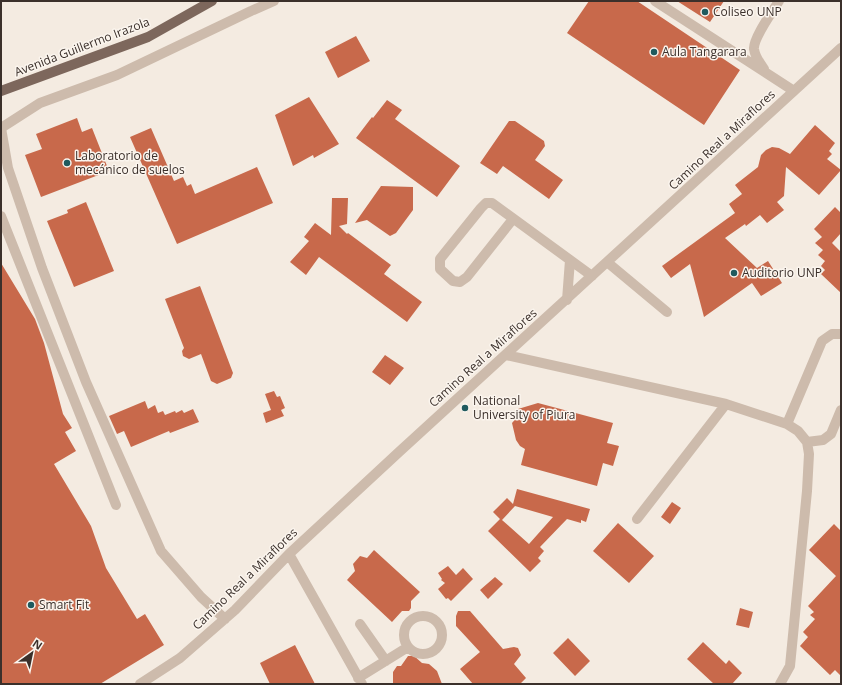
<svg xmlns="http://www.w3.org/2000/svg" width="842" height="685" viewBox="0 0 842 685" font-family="'Open Sans',sans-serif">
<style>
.building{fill:#c8694b;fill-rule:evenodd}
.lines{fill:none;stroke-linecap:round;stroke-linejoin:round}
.minor{stroke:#cdbbac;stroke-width:10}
.major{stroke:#7d675c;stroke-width:10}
.poi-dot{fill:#1f5a5e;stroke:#fbf5ee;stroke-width:1.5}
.labels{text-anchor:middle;stroke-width:3;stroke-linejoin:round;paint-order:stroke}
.poi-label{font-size:12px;fill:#3b302b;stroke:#fbf5ee;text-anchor:start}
.street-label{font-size:12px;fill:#3b302b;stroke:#fbf5ee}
</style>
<rect width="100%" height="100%" fill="#f4ebe1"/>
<path class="building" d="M589,1H637L740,70L704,125L567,33Z
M677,1H724L710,22Z
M356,36L370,61L338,78L325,52Z
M309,97L339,144L314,158L313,155L293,166L275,115Z
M387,100L402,110L395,119L460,166L437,197L356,138L372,117L373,118Z
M77,118L82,132L92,128L109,171L41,197L25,155L42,149L36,134Z
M509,121H515L544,141L545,146L535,160L563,180L549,199L503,166L497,174L480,163Z
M815,125L835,143L829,151L832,154L827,159L841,170L819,195L786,167L784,196L777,202L784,210L767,223L760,215L746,226L745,224L725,238L757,268L768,261L782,283L761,296L752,283L704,317L690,264L671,278L662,266L735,213L729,204L742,194L735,185L758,167L761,155L766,150L772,147L779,148L790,154Z
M151,128L174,181L183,177L187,186L191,184L195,194L257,167L273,203L177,244L130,137Z
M381,186L413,187V210L396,233L390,236L367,220L355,223Z
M332,198H348L347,224L339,226L347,234L348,233L391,265L384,274L422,302L407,322L319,257L306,275L290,262L309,241L304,237L315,223L331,235Z
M86,202L114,271L74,287L47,221L68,213L67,210Z
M835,207L841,213V233L832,243L841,252V293L821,274L825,270L821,266L825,261L818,255L823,250L815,243L822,237L814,229Z
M1,263L35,319L44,343L63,414L72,428L65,432L76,451L54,464L91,526L106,568L137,619L145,614L164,645L100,684H1Z
M200,286L233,373L231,378L217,384L211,381L201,354L189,359L183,356L182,351L184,348L165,299Z
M385,355L404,368L390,385L372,372Z
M274,391L277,397L280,396L285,408L281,410L284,416L266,423L263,413L271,410L265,394Z
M145,401L148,409L155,405L158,413L163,411L165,415L175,411L176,413L182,410L184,413L193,409L199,422L170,433L169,431L131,447L124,431L117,434L109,416Z
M538,403L613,423L607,443L619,446L613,466L603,463L597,486L521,465L525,449L520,446L516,440L512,423L521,413L518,409Z
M517,489L590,509L586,522L581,520V523L567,519L540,547L544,551L538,558L541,561L530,572L488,531L500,519L493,512L507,498L513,504ZM515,506L553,517L529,544L502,520Z
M672,502L681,508L670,524L661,517Z
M618,523L654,556L629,583L593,551Z
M834,524L841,531V676L835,670L830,675L800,646L808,637L803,632L815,619L810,615L814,612L808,606L836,576L809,550Z
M374,550L420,592L411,601V608L409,611H402L392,622L347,580L355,571L353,564L360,556L367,558Z
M448,566L456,575L463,568L473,579L451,601L448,598L446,599L438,589L445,583L441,580L442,579L438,573Z
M495,577L503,584L488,599L480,590Z
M740,608L753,612L749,628L736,625Z
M458,611H470L503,649L514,647L518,648L521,655L514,664L526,678L520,684H473L460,669L480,652L456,626V616Z
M568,638L590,661L575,676L553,653Z
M703,642L726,664L729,660L742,673L732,684H714L687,659Z
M295,645L315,684H270L260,663Z
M408,656H414L422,663L429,664L437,671L442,684H393V672L397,666H401Z"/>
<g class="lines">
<path class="minor" d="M655,1L794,91
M764,69C760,63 755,57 754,49C753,38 773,11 779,1
M1,128L8,168L42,268L86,382L161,551L201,597L225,619
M1,128L40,103L117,75L251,11L274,1
M1,216L116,505
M513,219L467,277L460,282L453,281L440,269V259L481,208L486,203H492L592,276
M607,262L667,312
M567,300L570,260
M506,355L726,404L787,424L798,431L807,442L809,454L807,491L790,666L780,684
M787,424L822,341L832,334H841
M807,442L823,440L831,434L841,410
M637,519L726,404
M289,554L362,684
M404 635a19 19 0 1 1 38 0a19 19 0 1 1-38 0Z
M360,624L386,661
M358,678L408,647
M140,684L180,658L235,610L289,554L399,452L841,48"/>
<path class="major" d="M1,91L148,37L212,1"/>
</g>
<g class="poi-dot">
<circle cx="705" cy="12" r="4"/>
<circle cx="654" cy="52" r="4"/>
<circle cx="67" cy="163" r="4"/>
<circle cx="734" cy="273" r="4"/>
<circle cx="465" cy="408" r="4"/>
<circle cx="31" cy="605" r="4"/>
</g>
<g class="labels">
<g class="poi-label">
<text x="713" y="16">Coliseo UNP</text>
<text x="662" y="56">Aula Tangarara</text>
<text x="75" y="160">Laboratorio de<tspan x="75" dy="14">mecánico de suelos</tspan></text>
<text x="742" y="277">Auditorio UNP</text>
<text x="473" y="405">National<tspan x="473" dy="14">University of Piura</tspan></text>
<text x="39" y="609">Smart Fit</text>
</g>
<g class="street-label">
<text transform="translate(82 47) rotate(-21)" y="4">Avenida Guillermo Irazola</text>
<text transform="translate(722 140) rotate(-43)" y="4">Camino Real a Miraflores</text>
<text transform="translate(483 358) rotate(-42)" y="4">Camino Real a Miraflores</text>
<text transform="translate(245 579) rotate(-44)" y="4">Camino Real a Miraflores</text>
</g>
</g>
<rect width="842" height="685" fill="none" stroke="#3b302b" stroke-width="4"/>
<g transform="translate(32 653) rotate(33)" stroke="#fbf5ee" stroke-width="3" paint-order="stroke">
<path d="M0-3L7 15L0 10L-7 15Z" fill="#3b302b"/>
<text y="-6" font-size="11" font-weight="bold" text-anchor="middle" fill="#3b302b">N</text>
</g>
</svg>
